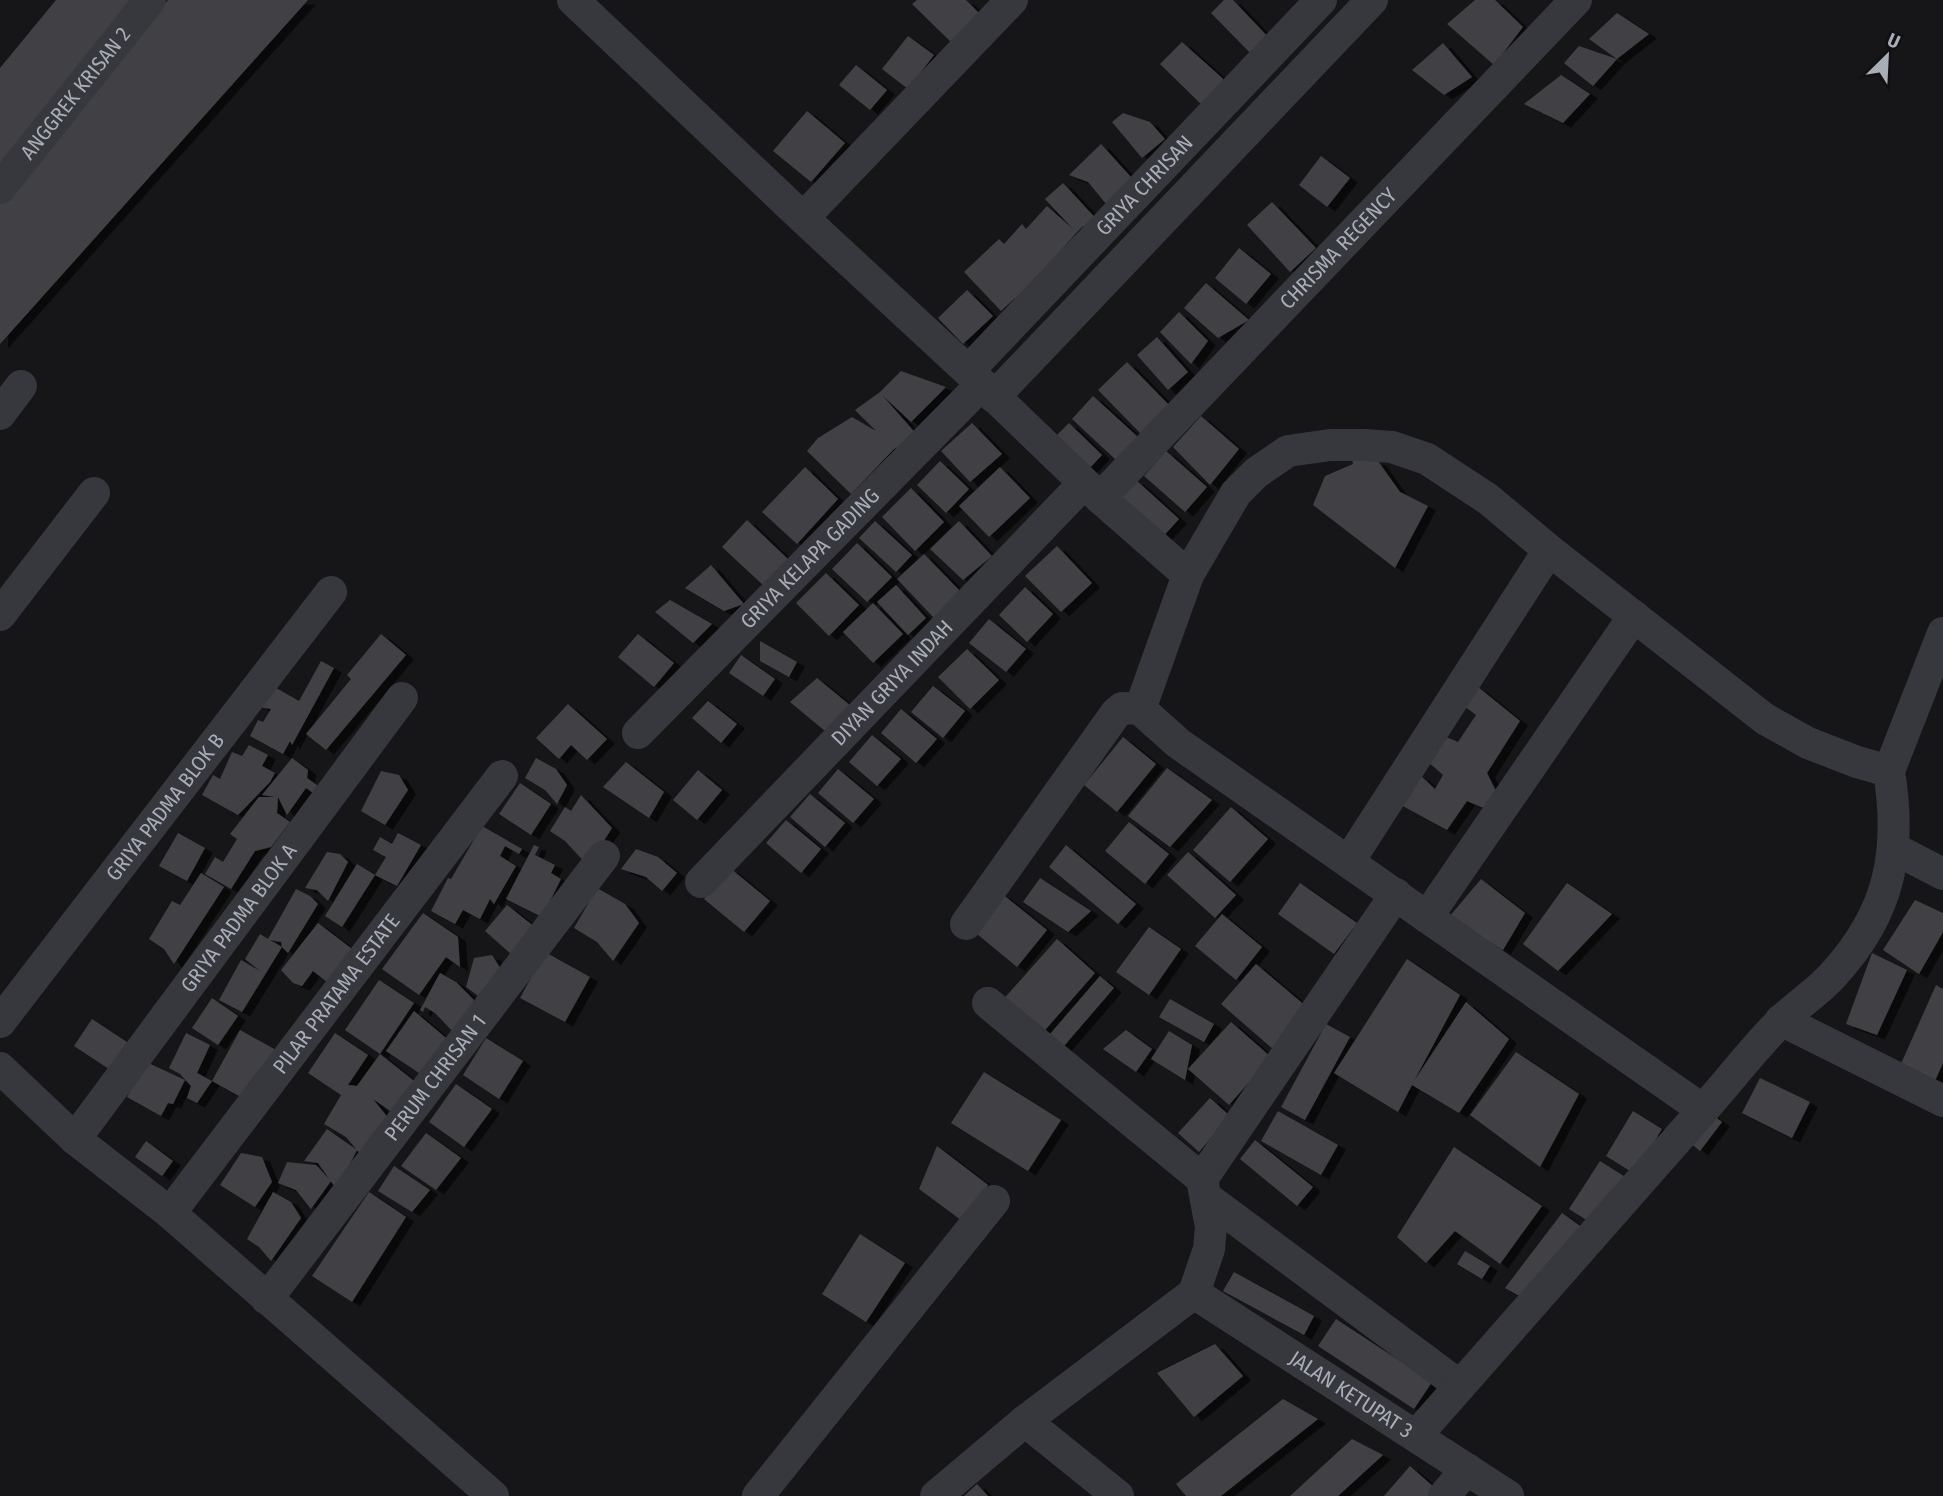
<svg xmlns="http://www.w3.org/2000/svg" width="1943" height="1496" viewBox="0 0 1943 1496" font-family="'Fira Sans Condensed',sans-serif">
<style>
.building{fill:#404145;filter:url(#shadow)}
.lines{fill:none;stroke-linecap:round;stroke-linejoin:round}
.minor{stroke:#37383d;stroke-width:32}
.labels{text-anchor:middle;stroke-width:7;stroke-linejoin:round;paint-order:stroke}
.street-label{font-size:21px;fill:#a8adb8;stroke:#111113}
</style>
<defs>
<filter id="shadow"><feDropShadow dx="8" dy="4.5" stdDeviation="0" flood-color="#0009"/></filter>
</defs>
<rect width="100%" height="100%" fill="#161618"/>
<path class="building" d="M56,0H138L0,174V68Z
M168,0H308L0,344V200Z
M917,0H966L983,17L955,46L912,4Z
M1224,0H1233L1271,40L1254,57L1211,13Z
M1475,0H1495L1523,27L1494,65L1447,24Z
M1617,13L1649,34L1617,59L1589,39Z
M908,36L934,55L908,89L882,69Z
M1182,42L1230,85L1208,111L1160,64Z
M1443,43L1472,77L1444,95L1412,70Z
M1579,46L1617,59L1593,86L1564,63Z
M856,65L887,90L870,110L839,85Z
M1561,75L1590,94L1563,123L1524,104Z
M807,111L845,143L811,182L773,151Z
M1123,113L1150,122L1165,139L1142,158L1112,122Z
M1101,144L1140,187L1111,210L1088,182L1069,175Z
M1321,156L1350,178L1327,207L1299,185Z
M1063,183L1102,225L1091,235L1083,226L1077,232L1056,256L1023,307L1015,298L1001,311L964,272L999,239L1004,244L1022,224L1026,229L1047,206L1073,229L1045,199Z
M1272,202L1316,248L1290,272L1247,225Z
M1239,248L1271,274L1246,304L1215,278Z
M1206,283L1249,320L1218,338L1184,308Z
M967,290L993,316L963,344L938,318Z
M1179,312L1208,341L1191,364L1160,332Z
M1157,337L1188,372L1168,390L1137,355Z
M1127,362L1172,408L1143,436L1098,390Z
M901,371L946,387L911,422L882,395L919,437L894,449L851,494L807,451L818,438L852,417L876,431L855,410L880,392Z
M1093,396L1138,437L1116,460L1072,419Z
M1201,416L1239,449L1210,485L1173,447Z
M972,423L1002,454L970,482L941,451Z
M1069,423L1102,455L1085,473L1052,440Z
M1166,451L1207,487L1185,512L1144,476Z
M1352,459L1378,461L1400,492L1428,506L1395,568L1313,505L1325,476L1353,464Z
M940,461L969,489L946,513L917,485Z
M805,467L838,499L797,544L762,512Z
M1000,467L1030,498L989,537L959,506Z
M1136,480L1179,519L1159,541L1117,502Z
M911,488L944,522L915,551L882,517Z
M747,520L789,560L764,586L722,547Z
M875,521L912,555L896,572L859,538Z
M959,521L992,556L963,580L930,549Z
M857,543L892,577L867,602L832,569Z
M1057,546L1092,583L1061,612L1025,576Z
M924,554L961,592L934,618L897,579Z
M711,565L744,604L724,611L685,588Z
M826,573L859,605L829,636L796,603Z
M896,585L926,618L908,635L877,602Z
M1025,587L1053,614L1027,642L999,615Z
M670,600L712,624L693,643L655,612Z
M873,603L903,634L873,663L843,632Z
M989,619L1026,649L1006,672L969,643Z
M381,634L406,655L326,750L306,734L351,679L347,675Z
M638,634L674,663L654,687L618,657Z
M760,641L797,662L789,677L760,661Z
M967,649L999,680L970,709L938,677Z
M741,655L775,679L763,696L729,673Z
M321,661L334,668L292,745L290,741L283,754L250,736L258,720L263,722L271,709L259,707L271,685L299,701Z
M817,678L851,706L831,736L790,702Z
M933,686L965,711L943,738L911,712Z
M1478,687L1520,721L1487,773L1496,791L1488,810L1467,801L1447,830L1399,804L1421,776L1435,789L1443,775L1427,761L1446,737L1458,742L1476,715L1464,706Z
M708,701L737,724L721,743L692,718Z
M568,704L607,739L587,760L571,745L559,759L536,738Z
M901,709L937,739L916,763L881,733Z
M872,735L901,759L877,786L849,762Z
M1123,737L1156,764L1117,812L1084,785Z
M249,745L268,755L262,766L275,773L270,782L238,815L202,795L213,775L220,779L232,752L242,756Z
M292,758L308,770L307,778L321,788L316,795L306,788L287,815L278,797L277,813L290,822L271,847L255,851L231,889L205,874L215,857L223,862L237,839L230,834L259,797H275L262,795Z
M536,758L556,769L567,785L557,804L545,790L525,778Z
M626,762L664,792L649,818L603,787Z
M1167,768L1212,800L1170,847L1128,816Z
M838,769L874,799L853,823L818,793Z
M698,770L722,790L697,820L673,800Z
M381,771L399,775L408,790L385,825L361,811Z
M520,783L551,804L531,835L499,814Z
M810,794L845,823L825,847L790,817Z
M581,795L612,828L588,866L565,841L550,831L565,807L571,811Z
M1231,807L1268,839L1230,882L1193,850Z
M786,820L821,849L801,873L766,843Z
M1129,822L1169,854L1145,884L1105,851Z
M482,826L522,849L519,854L505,846L500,856L516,866L494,904L490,899L480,919L463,910L455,924L431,911L448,878L451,879Z
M178,833L205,848L187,881L159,866Z
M398,833L421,845L397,886L375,875L342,927L325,916L357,864L375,875L386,857L373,850L380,837L392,844Z
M534,845L539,847L535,855L555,865L551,873L561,879L542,917L506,899Z
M1066,845L1136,904L1118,924L1049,867Z
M636,849L658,857L677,873L662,891L646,877L621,869Z
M327,852L340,854L348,862L328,901L317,890L305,888Z
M1188,852L1236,895L1215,918L1167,875Z
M730,868L770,901L744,932L704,899Z
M201,873L224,887L174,964L164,949L149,939L172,901L180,905Z
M1040,878L1091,911L1068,932L1023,902Z
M1481,879L1525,913L1503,950L1449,917Z
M1300,883L1357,923L1334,954L1278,914Z
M1567,883L1612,914L1558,971L1523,944Z
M597,888L625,904L639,923L613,961L597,942L574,928Z
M296,889L310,896L318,904L288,953L282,947L281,942L270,940L282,947L242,1012L219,1000L241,960L260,971L245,959L260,934L268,939Z
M1001,893L1047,930L1017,967L971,929Z
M1915,900L1943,913V932L1919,974L1883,950Z
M507,905L536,928L513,956L485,931Z
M423,913L458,937L460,967L446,957L419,995L382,969Z
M1222,914L1262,947L1236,980L1195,946Z
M318,923L356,952L331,985L313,971L302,986L293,983L281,970Z
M1149,927L1181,949L1149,995L1116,972Z
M1057,939L1095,973L1039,1037L1000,1003Z
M545,952L590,977L565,1022L520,998Z
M1872,953L1907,970L1877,1035L1846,1024Z
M492,955L504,974L485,1001L466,987L474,958Z
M1407,959L1460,995L1414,1081L1466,1002L1509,1039L1459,1113L1412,1085L1398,1112L1334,1073Z
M1256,964L1308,1008L1273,1049L1221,1004Z
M440,973L456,982L474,1000L457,1036L435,1013L425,1007L423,1012L420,1010Z
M1100,976L1114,988L1058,1053L1044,1041Z
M379,980L414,1003L380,1054L345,1030Z
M1936,985L1943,989V1063L1935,1081L1900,1066Z
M212,998L238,1016L218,1045L192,1028Z
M1170,999L1214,1024L1204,1042L1159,1017Z
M414,1011L452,1043L425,1077L386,1051Z
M92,1019L127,1042L109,1069L74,1046Z
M1231,1022L1271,1057L1229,1105L1188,1069Z
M1326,1024L1350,1037L1305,1120L1281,1107Z
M240,1030L276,1050L248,1101L212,1081Z
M1126,1030L1152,1049L1136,1072L1103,1049Z
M1169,1031L1192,1045L1185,1080L1151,1059Z
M186,1033L210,1045L197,1073L212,1081L197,1103L187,1098L191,1086L180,1074L169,1068Z
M335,1033L368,1055L348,1085L357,1086L380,1054L418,1084L396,1115L373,1099L394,1125L361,1155L346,1137L324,1124L341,1095L308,1073Z
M486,1038L523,1061L499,1099L463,1075Z
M1516,1052L1579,1094L1540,1167L1470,1115Z
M142,1060L185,1080L173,1104L168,1103L161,1116L127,1097L140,1072Z
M984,1072L1061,1120L1028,1171L951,1123Z
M1760,1078L1810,1102L1792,1138L1742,1113Z
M456,1084L492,1109L464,1147L429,1122Z
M1210,1098L1230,1116L1199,1152L1178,1133Z
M1278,1111L1338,1145L1321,1175L1261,1141Z
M1633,1111L1662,1129L1635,1174L1606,1156Z
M1710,1113L1722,1122L1700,1151L1688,1141Z
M327,1129L357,1150L337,1190L318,1163L304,1161Z
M426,1133L461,1158L436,1190L401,1166Z
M1255,1140L1313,1187L1297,1206L1240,1159Z
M146,1141L173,1161L162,1176L135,1157Z
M937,1146L988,1185L961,1220L919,1189Z
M1454,1147L1542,1206L1500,1264L1455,1231L1426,1263L1397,1237Z
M241,1153L262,1157L272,1182L255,1207L220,1185Z
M1600,1161L1627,1178L1596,1226L1569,1209Z
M287,1162L316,1165L331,1181L311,1209L296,1190L278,1183Z
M394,1166L430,1190L412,1212L378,1191Z
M273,1192L291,1202L301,1218L271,1261L259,1247L247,1239Z
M369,1192L406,1217L352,1302L312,1276Z
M1562,1213L1587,1231L1529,1301L1505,1288Z
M860,1234L905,1263L866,1322L822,1294Z
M1465,1251L1490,1266L1482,1279L1457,1264Z
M1234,1272L1314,1316L1304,1335L1223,1291Z
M1336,1319L1432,1382L1414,1409L1318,1346Z
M1215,1344L1243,1376L1194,1417L1157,1373Z
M1283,1399L1318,1419L1221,1496H1186L1176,1484Z
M1352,1439L1383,1455L1338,1496H1290Z
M1410,1466L1436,1489L1430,1496H1384Z
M977,1484L988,1496H964Z"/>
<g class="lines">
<g class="minor">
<path d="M573,0L803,218L968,371L1100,498L1188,575"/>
<path id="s1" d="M0,188L150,0"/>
<path d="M803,218L1012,0"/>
<path id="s2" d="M968,371L1321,0"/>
<path d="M994,397L1372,0"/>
<path d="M0,414L21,386"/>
<path id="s3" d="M1100,498L1576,0"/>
<path d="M0,615L94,493"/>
<path id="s4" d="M638,733L982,384"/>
<path d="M1893,848L1943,874"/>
<path d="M1349,861L1549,550"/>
<path id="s5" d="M701,882L1084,483"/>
<path d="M1427,917L1634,616"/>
<path d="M966,924L1116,713L1122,708L1140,709"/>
<path d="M1781,1020L1943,1101"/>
<path id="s6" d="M0,1022L331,592"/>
<path d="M0,1068L75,1139L170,1213L493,1496"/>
<path d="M1703,1110C1729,1081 1753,1049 1781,1021C1797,1005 1818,992 1833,975C1890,913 1902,852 1889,771"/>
<path id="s7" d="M75,1139L402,698"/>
<path d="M1202,1179L1396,894"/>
<path d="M1207,1198L1460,1386"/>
<path id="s8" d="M170,1213L502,776"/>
<path id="s9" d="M1194,1293L1508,1496"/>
<path id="s10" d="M267,1299L604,856"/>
<path d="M1025,1421L1118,1496"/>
<path d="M1416,1436L1703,1110L1178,743L1140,709L1188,575L1236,493L1256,473L1288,451L1330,445H1364L1392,447L1427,459L1488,499L1549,550L1765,719L1808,743L1857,762L1889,771L1943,633"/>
<path d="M758,1496L994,1201"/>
<path d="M936,1496L1025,1421L1194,1293L1209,1249L1211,1227L1202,1179L988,1003"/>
<path d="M1444,1496L1467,1469"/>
</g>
</g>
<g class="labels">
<g class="street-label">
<text dy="7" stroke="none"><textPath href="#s1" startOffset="121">ANGGREK KRISAN 2</textPath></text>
<text dy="7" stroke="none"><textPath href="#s2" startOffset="256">GRIYA CHRISAN</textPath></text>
<text dy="7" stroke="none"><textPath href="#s3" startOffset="345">CHRISMA REGENCY</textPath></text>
<text dy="7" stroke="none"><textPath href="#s4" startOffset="245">GRIYA KELAPA GADING</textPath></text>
<text dy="7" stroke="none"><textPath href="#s5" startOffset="276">DIYAN GRIYA INDAH</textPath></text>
<text dy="7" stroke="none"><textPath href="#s6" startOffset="271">GRIYA PADMA BLOK B</textPath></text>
<text dy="7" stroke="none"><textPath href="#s7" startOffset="275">GRIYA PADMA BLOK A</textPath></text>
<text dy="7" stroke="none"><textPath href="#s8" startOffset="275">PILAR PRATAMA ESTATE</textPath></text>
<text dy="7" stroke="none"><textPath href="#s10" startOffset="278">PERUM CHRISAN 1</textPath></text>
<text dy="7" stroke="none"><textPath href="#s9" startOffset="187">JALAN KETUPAT 3</textPath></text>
</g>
</g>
<g transform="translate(1887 56) rotate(24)" stroke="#111113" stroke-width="5" paint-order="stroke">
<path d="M0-5L12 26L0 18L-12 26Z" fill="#a8adb8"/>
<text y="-10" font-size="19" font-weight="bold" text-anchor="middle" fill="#a8adb8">U</text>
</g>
</svg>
